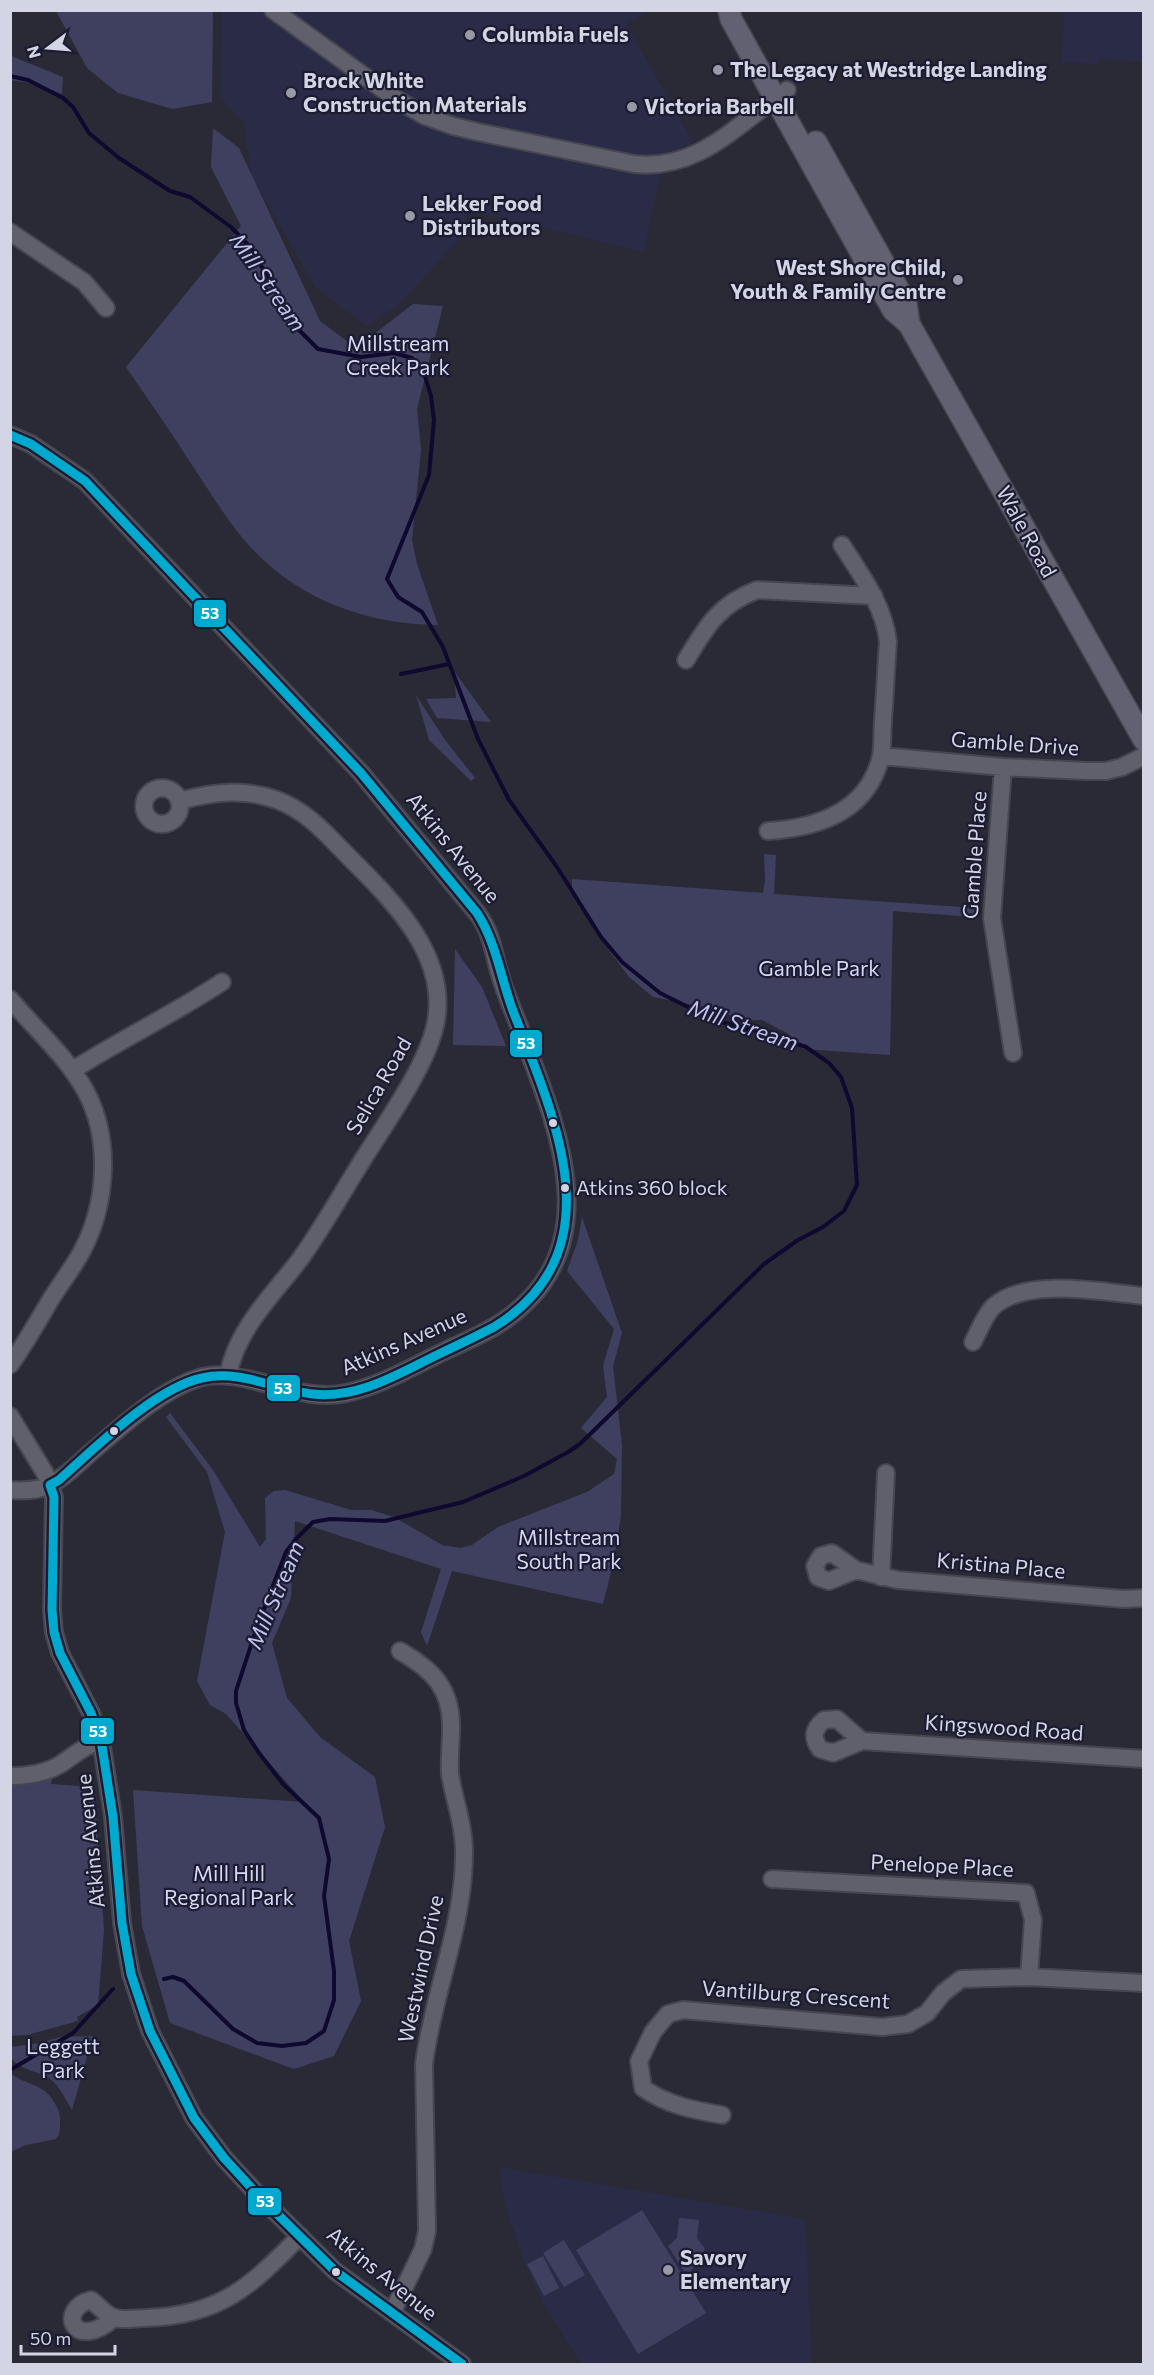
<svg xmlns="http://www.w3.org/2000/svg" width="1154" height="2375" viewBox="0 0 1154 2375" font-family="Commissioner,sans-serif">
<style>
.built{fill:#2a2b46}
.green{fill:#3f4060}
.lines{fill:none;stroke-linecap:round;stroke-linejoin:round}
.stream{stroke:#0f082f;stroke-width:4}
.minor-casing{stroke:#464651;stroke-width:20}
.major-casing{stroke:#464651;stroke-width:24}
.minor{stroke:#60606d;stroke-width:16}
.major{stroke:#616172;stroke-width:21}
.bus-1-casing{stroke:#1b1b31;stroke-width:14}
.bus-1{stroke:#00a9ce;stroke-width:9}
.poi-dot{fill:#9899a7;stroke:#1b1b31;stroke-width:2}
.bus-dot{fill:#d3d5e4;stroke:#1b1b31;stroke-width:2}
.labels{text-anchor:middle;stroke-width:4.5;stroke-linejoin:round;paint-order:stroke}
.bus-label{font-size:20px;fill:#d3d5e4;stroke:#1b1b31;text-anchor:start}
.poi-label{font-size:21px;font-weight:bold;fill:#d3d5e4;stroke:#1b1b31;text-anchor:start}
.park-label{font-size:21px;fill:#d5d8f7;stroke:#1b1b31}
.street-label{font-size:21px;fill:#d3d5e4;stroke:#1b1b31}
.water-label{font-size:22px;font-style:italic;fill:#c1c4f3;stroke:#1b1b31}
.line-badge{stroke:#1b1b31;stroke-width:2}
.badge-label{font-size:16px;text-anchor:middle;font-weight:bold;fill:#fff}
</style>
<rect width="100%" height="100%" fill="#2a2a36"/>
<path class="built" d="M222,11H649L626,24L693,142L664,155L644,252L468,210L459,240L396,307L366,326L315,287L251,175L244,122L220,97Z
M1065,11H1143V62L1099,59L1098,64L1061,62Z
M499,2167L805,2219L812,2364H581L543,2303L523,2259L504,2201Z"/>
<path class="green" d="M56,11H213L212,102L172,109L118,93L87,68Z
M11,56L63,77L62,94L37,84L11,80Z
M213,128L239,148L320,321L356,348L413,304L443,306L417,409L421,450L412,540L417,564L438,625C363,625 289,596 241,536C223,514 208,489 192,465C171,432 148,399 126,367L241,226L211,167Z
M454,671L491,722L437,718L426,699L456,698Z
M416,695L445,740L475,778L471,781L429,740Z
M764,854L776,855L774,894L976,908L975,917L893,911L890,1055L803,1049L787,1033L762,1020H744L710,1008L653,997L629,977L599,937L572,888V879L763,893L765,880Z
M455,949L482,987L506,1046L453,1045Z
M582,1217L622,1333L613,1366L622,1445L621,1516L613,1564L603,1604L452,1571L427,1646L421,1632L441,1569L295,1521L291,1598L272,1643L287,1698L320,1737L375,1777L385,1827L349,1941L361,2001L334,2056L294,2069L170,2023L142,1926L133,1790L304,1802L226,1714L210,1705L197,1681L225,1532L207,1472L166,1417L170,1413L213,1470L260,1547L266,1539L265,1498L274,1491L285,1490L351,1510H371L394,1517L442,1545L460,1548L472,1545L498,1527L587,1492L614,1474L617,1459L581,1428L607,1397L603,1366L614,1329L567,1271L578,1240Z
M54,1773L51,1784L94,1787L104,1930L98,2005L77,2017L78,2021L27,2035L10,2036V1781Z
M93,2036L72,2110C65,2099 60,2086 49,2078C35,2070 26,2072 11,2059V2047L40,2043L60,2037Z
M11,2074C27,2085 44,2084 54,2102C58,2109 60,2113 60,2120C60,2127 61,2133 56,2139L26,2145L11,2152Z
M642,2210L706,2313L638,2354L576,2250Z
M679,2218L699,2220L697,2238L705,2249L690,2272L684,2271L668,2246L677,2238Z
M564,2240L585,2275L564,2287L543,2253Z
M543,2256L559,2288L544,2296L527,2264Z"/>
<g class="lines">
<path class="stream" d="M10,76L28,80L63,98L73,107L89,133L119,158L170,191L190,197L231,227L251,248L296,327L318,349L361,357L394,353L412,358L423,370L431,396L434,420L429,475L387,579L398,597L422,612L443,647L478,739L509,800L557,867L601,937L622,962L660,993L704,1015L731,1025L762,1032L806,1047L829,1063L841,1077L852,1108L857,1185L844,1211L823,1227L798,1240L764,1264L580,1444L568,1452L524,1476L463,1502L385,1521L330,1519L313,1522L295,1540L286,1552L257,1627L236,1691V1703L244,1730L259,1753L283,1784L319,1818L329,1859L324,1896L334,1971V2000L324,2031L306,2043L282,2046L257,2043L233,2029L184,1981L173,1977L164,1979
M401,674L449,664
M10,2070L73,2033L113,1989"/>
<defs>
<path id="minor" d="M273,10L396,99L425,116L453,126L478,132L634,164C699,171 737,124 787,90
M10,232L84,282L106,308
M10,435L31,444L85,481L361,773L477,913C490,930 493,948 498,968C504,991 514,1012 522,1034C557,1126 608,1244 509,1317C491,1331 468,1340 447,1350C415,1365 381,1386 346,1393C298,1404 241,1365 199,1378C160,1390 120,1428 89,1454C77,1465 64,1478 49,1485C37,1491 24,1491 10,1490
M686,660C706,627 719,604 757,590L874,596
M881,756L1003,767L1087,771H1106L1122,767L1144,756
M1003,767L992,918L1013,1053
M144 806a18 18 0 1 1 36 0a18 18 0 1 1-36 0Z
M179,801C213,792 244,788 277,800C307,811 326,834 348,856C392,900 451,957 435,1026C426,1067 385,1124 362,1161C342,1193 323,1227 301,1258C274,1294 236,1329 228,1376
M768,831C817,828 868,812 881,756C883,745 882,732 883,720C885,694 886,668 888,642C884,605 861,575 842,545
M10,999C35,1029 66,1056 85,1090C112,1139 107,1205 81,1253C72,1269 61,1283 51,1299C38,1321 25,1344 10,1365
M73,1070C121,1039 174,1014 222,982
M973,1342C979,1331 985,1314 994,1306C1027,1277 1102,1292 1144,1296
M10,1416L45,1473L54,1497L52,1610L54,1632L60,1653L91,1713L101,1740L113,1817L122,1923L131,1974L150,2031L194,2118L224,2158L258,2195L335,2271L462,2364
M856,1570L829,1581L818,1577L815,1566L821,1556L832,1553L856,1570L898,1580L1124,1599L1144,1598
M881,1577L886,1473
M862,1741L837,1719L824,1720C813,1729 812,1738 820,1749L833,1753L862,1741L1144,1759
M10,1776C28,1776 46,1773 61,1764C74,1755 86,1745 101,1740
M772,1879L1026,1893L1033,1920L1029,1977
M722,2115C693,2110 667,2105 643,2088L639,2061L653,2032L668,2014L683,2010L882,2027L908,2024L927,2013L943,1993L961,1979L1029,1977L1144,1983
M392,2313L423,2249L427,2231L424,2064C433,1992 465,1924 464,1850C464,1824 454,1800 450,1774C449,1759 451,1744 451,1729C452,1689 433,1670 400,1651
M114,2318C74,2353 56,2309 91,2300C98,2305 105,2314 113,2317C121,2321 136,2318 145,2318C220,2316 250,2287 300,2236"/>
<path id="major" d="M729,10L731,19L893,310L909,324L1144,740
M816,142L906,303L909,324"/>
</defs>
<use href="#minor" class="minor-casing"/>
<use href="#major" class="major-casing"/>
<use href="#minor" class="minor"/>
<use href="#major" class="major"/>
<defs>
<path id="bus-1" d="M10,435L31,444L85,481L361,773L477,913C496,942 501,979 513,1011C554,1116 618,1251 494,1327C475,1337 456,1346 437,1355C398,1374 358,1399 313,1394C276,1390 240,1369 202,1378C155,1388 95,1448 59,1480L50,1485
M50,1485L54,1497L52,1610L54,1632L60,1653L91,1713L101,1740L113,1817L122,1923L131,1974L150,2031L194,2118L224,2158L258,2195L335,2271L462,2364"/>
</defs>
<use href="#bus-1" class="bus-1-casing"/>
<use href="#bus-1" class="bus-1"/>
</g>
<g class="poi-dot">
<circle cx="470" cy="35" r="6"/>
<circle cx="718" cy="70" r="6"/>
<circle cx="291" cy="93" r="6"/>
<circle cx="632" cy="107" r="6"/>
<circle cx="410" cy="216" r="6"/>
<circle cx="958" cy="280" r="6"/>
<circle cx="668" cy="2270" r="6"/>
</g>
<g class="bus-dot">
<circle cx="553" cy="1123" r="5"/>
<circle cx="565" cy="1188" r="5"/>
<circle cx="114" cy="1431" r="5"/>
<circle cx="336" cy="2272" r="5"/>
</g>
<g class="labels">
<g class="bus-label">
<text x="576" y="1195">Atkins 360 block</text>
</g>
<g class="poi-label">
<text x="482" y="42">Columbia Fuels</text>
<text x="730" y="77">The Legacy at Westridge Landing</text>
<text x="303" y="88">Brock White<tspan x="303" dy="24">Construction Materials</tspan></text>
<text x="644" y="114">Victoria Barbell</text>
<text x="422" y="211">Lekker Food<tspan x="422" dy="24">Distributors</tspan></text>
<text x="946" y="275" text-anchor="end">West Shore Child,<tspan x="946" dy="24">Youth &amp; Family Centre</tspan></text>
<text x="680" y="2265">Savory<tspan x="680" dy="24">Elementary</tspan></text>
</g>
<g class="park-label">
<text x="398" y="351">Millstream<tspan x="398" dy="24">Creek Park</tspan></text>
<text x="819" y="976">Gamble Park</text>
<text x="569" y="1545">Millstream<tspan x="569" dy="24">South Park</tspan></text>
<text x="229" y="1881">Mill Hill<tspan x="229" dy="24">Regional Park</tspan></text>
<text x="63" y="2054">Leggett<tspan x="63" dy="24">Park</tspan></text>
</g>
<g class="street-label">
<text transform="translate(1026 532) rotate(61)" y="7">Wale Road</text>
<text transform="translate(1015 744) rotate(4)" y="7">Gamble Drive</text>
<text transform="translate(453 848) rotate(51)" y="7">Atkins Avenue</text>
<text transform="translate(975 855) rotate(-86)" y="7">Gamble Place</text>
<text transform="translate(379 1086) rotate(-60)" y="7">Selica Road</text>
<text transform="translate(404 1342) rotate(-24)" y="7">Atkins Avenue</text>
<text transform="translate(1001 1566) rotate(5)" y="7">Kristina Place</text>
<text transform="translate(1004 1728) rotate(4)" y="7">Kingswood Road</text>
<text transform="translate(91 1841) rotate(-96)" y="7">Atkins Avenue</text>
<text transform="translate(942 1866) rotate(3)" y="7">Penelope Place</text>
<text transform="translate(421 1969) rotate(-78)" y="7">Westwind Drive</text>
<text transform="translate(796 1995) rotate(4)" y="7">Vantilburg Crescent</text>
<text transform="translate(382 2274) rotate(39)" y="7">Atkins Avenue</text>
</g>
<g class="water-label">
<text transform="translate(268 282) rotate(55)" y="8">Mill Stream</text>
<text transform="translate(743 1025) rotate(19)" y="8">Mill Stream</text>
<text transform="translate(275 1595) rotate(-67)" y="8">Mill Stream</text>
</g>
</g>
<g class="line-badge">
<rect x="193" y="599" width="34" height="29" rx="6" fill="#00a9ce"/>
<rect x="509" y="1029" width="34" height="29" rx="6" fill="#00a9ce"/>
<rect x="266" y="1374" width="35" height="28" rx="6" fill="#00a9ce"/>
<rect x="80" y="1717" width="35" height="28" rx="6" fill="#00a9ce"/>
<rect x="247" y="2187" width="35" height="29" rx="6" fill="#00a9ce"/>
</g>
<g class="badge-label">
<text x="210" y="619">53</text>
<text x="526" y="1049">53</text>
<text x="283" y="1394">53</text>
<text x="98" y="1737">53</text>
<text x="265" y="2207">53</text>
</g>
<rect width="1154" height="2375" fill="none" stroke="#d3d5e4" stroke-width="24"/>
<g transform="translate(48 48) rotate(254)" stroke="#1b1b31" stroke-width="4.5" paint-order="stroke">
<path d="M0-4.5L10 22L0 15L-10 22Z" fill="#d3d5e4"/>
<text y="-9" font-size="16" font-weight="bold" text-anchor="middle" fill="#d3d5e4">N</text>
</g>
<path d="M21 2345v9h94v-9" fill="none" stroke="#d3d5e4" stroke-width="3"/>
<text x="30" y="2345" font-size="18" fill="#d3d5e4" stroke="#1b1b31" stroke-width="4.5" paint-order="stroke">50 m</text>
</svg>
